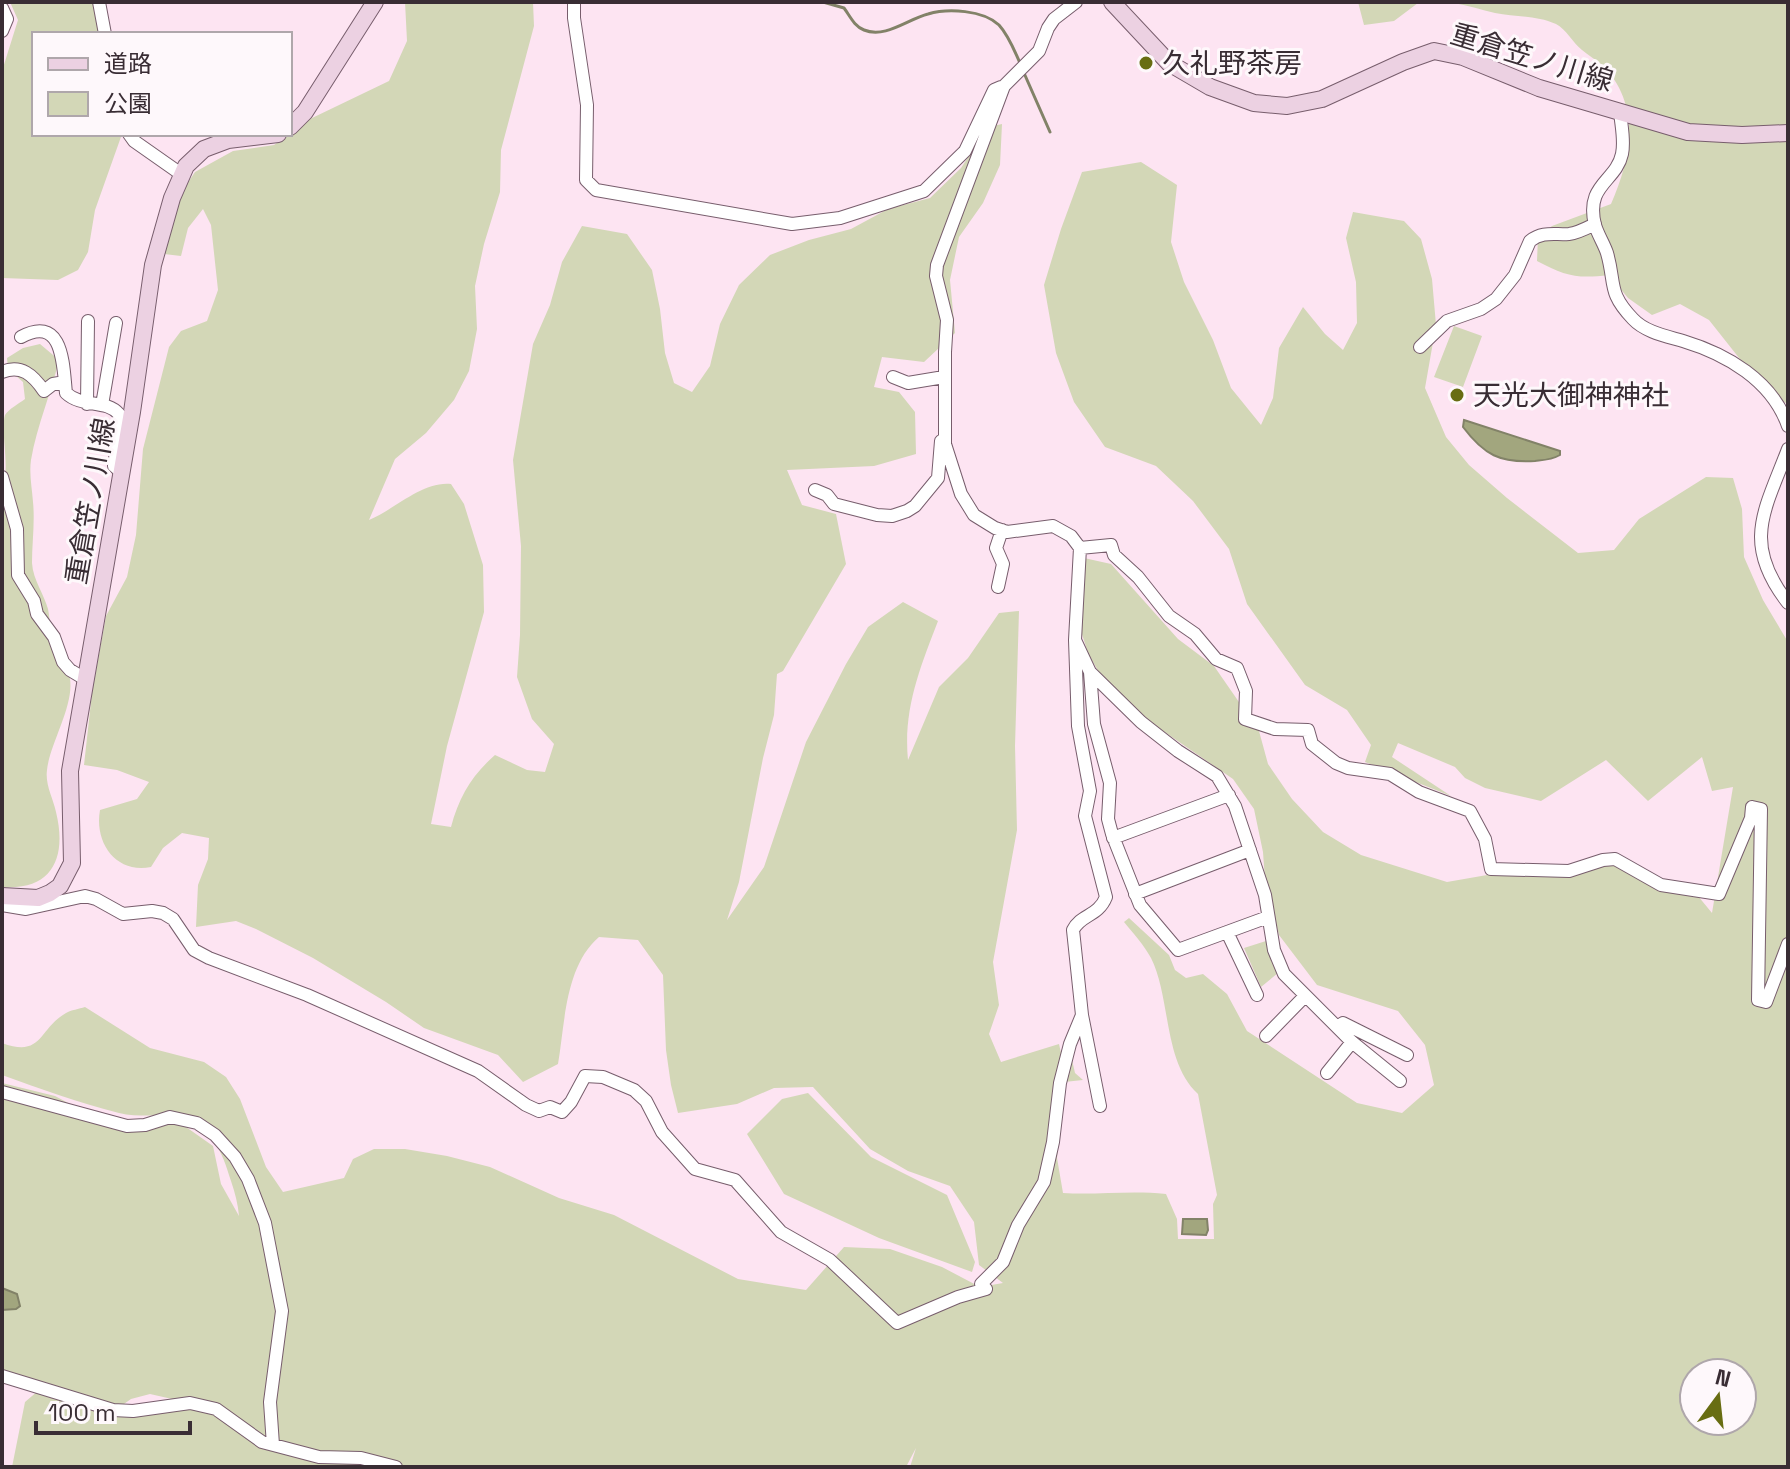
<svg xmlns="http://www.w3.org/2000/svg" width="1790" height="1469" viewBox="0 0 1790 1469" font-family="'Space Grotesk','Noto Sans JP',sans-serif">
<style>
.green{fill:#d3d7b7;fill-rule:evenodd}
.water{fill:#a2a67e;stroke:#828268;stroke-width:2}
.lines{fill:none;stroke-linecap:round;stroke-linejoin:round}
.stream{stroke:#828268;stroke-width:3}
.minor-casing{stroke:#775d6c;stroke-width:14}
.secondary-casing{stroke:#775d6c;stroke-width:18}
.minor{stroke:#fff;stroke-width:12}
.secondary{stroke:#ecd1e2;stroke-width:16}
.poi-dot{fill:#686d12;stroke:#fef8fb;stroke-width:3}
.labels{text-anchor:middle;stroke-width:6;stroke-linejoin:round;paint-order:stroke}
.street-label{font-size:28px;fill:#392d34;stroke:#fef8fb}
.poi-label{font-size:28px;fill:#392d34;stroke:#fef8fb;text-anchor:start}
</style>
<rect width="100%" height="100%" fill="#fde4f2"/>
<path class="green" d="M10,2H92L109,34H34V134H122L95,210L88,252L78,270L58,280L2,278V71L18,20Z
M405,2H533L534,26L501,150L500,192L484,244L475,286L477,329L469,371L454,400L426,433L395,459L369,520C394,510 422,481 451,484L464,504L483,565L484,612L447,746L431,824L451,827C459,797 472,775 495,755L527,770L545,772L554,744L532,719L517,677L520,635L521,546L513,460L533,344L550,305L562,262L582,226L627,234L652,270L660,309L665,353L674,383L692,392L710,366L720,324L739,285L770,255L809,240L851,229L888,209L930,198L961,168L988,127L1002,124L1000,165L983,203L959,237L950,280L955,333L924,362L882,357L874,387L899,392L915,412L916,454L874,466L787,470L802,505L836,514L846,564L783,671L777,674L774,715L763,758L739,882L727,920L764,867L806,742L846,664L868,627L903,602L938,621C920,668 903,709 908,760L939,687L968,658L999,613L1019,611L1015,746L1017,830L993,962L999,1005L989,1034L1001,1062L1059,1044L1061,1053L1072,1060L1075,1073L1083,1080L1064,1082L1057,1158L1063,1193C1098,1195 1132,1190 1166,1194L1177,1219L1178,1239H1214L1213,1204L1217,1195L1198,1094C1163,1062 1171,998 1151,958C1144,945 1133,933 1124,922L1129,918L1169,955L1175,970L1186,978L1203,974L1227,994L1247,1031L1357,1103L1402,1113L1434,1085L1425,1045L1398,1011L1317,985L1279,935L1265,880L1263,852L1254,809L1233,779L1150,722L1101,676L1088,653L1081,631L1084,558L1111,564L1178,639L1214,666L1259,731L1268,764L1292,799L1323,832L1361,855L1447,882L1510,871L1609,862L1698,896L1712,913L1733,787L1712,791L1702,757L1648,801L1606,760L1541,801L1485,788L1465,778L1455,767L1398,743L1392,757L1451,796L1365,762L1371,745L1347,710L1305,685L1247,604L1229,549L1193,501L1156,466L1105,447L1074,402L1056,353L1044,285L1061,229L1082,172L1141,162L1177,185L1171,242L1184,282L1213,340L1231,388L1261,425L1273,398L1279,348L1303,307L1325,334L1343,350L1357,323L1356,282L1346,238L1353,212L1404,221L1421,239L1432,279L1436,325L1425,388L1446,437L1469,465L1507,498L1578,553L1614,550L1639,519L1706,477L1733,478L1742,509L1744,557L1763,600L1788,642V1467H910L916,1448L906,1467H12L25,1402L39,1390L2,1380V1083L55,1096L85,1112L142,1127L173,1124L186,1127L213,1146L221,1184L239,1216C238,1204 235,1193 231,1181C221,1149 214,1130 179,1119C159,1113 138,1118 119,1113C79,1103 41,1089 2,1075V1043C43,1058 38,1029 66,1013C71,1010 79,1009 85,1007L150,1048L204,1062L226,1077L240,1099L266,1167L283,1192L344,1178L353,1159L374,1149H405L447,1156L490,1167L559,1198L614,1215L738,1279L806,1290L844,1247L890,1249L942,1267L980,1287L1003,1283L979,1265L974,1222L950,1186L908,1171L870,1149L813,1087L774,1088L737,1104L678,1113L671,1085L666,1050L663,975L638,940L599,937C565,966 565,1023 558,1064L523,1082L498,1055L424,1028L386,1002L313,958L256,929L236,921L196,927L198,885L208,859L209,838L182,833L163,848L151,867C116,874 94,843 100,810L137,799L149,782L117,770L84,765L92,693L106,616L127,577L136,535L143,449L169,347L181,331L207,321L218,290L211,225L203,209L188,228L181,256L164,254L171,208L195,172L233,151L274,145L310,119L389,81L407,41ZM1694,1373H1742V1421H1694ZM150,1394L181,1401L121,1406L131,1399Z
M1358,2H1423L1418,3L1394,21L1364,25Z
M1446,2H1788V405L1747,368L1709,320L1680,304L1652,315L1628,298L1609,275C1577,279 1565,276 1537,261L1538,237L1552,226L1611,204C1631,159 1642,104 1602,65C1596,60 1588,55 1582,50C1573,43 1566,29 1556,24C1536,15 1515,17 1495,13C1479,9 1463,4 1446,2Z
M1454,326L1482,336L1463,387L1434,377Z
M40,344L59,360C51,394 37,425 31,460C29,474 32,488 33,502C35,522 32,543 32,563C33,580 44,594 48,609C51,623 49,638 53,652C56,659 65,663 68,671C79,699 50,741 47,770C45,785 53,798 56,812C67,857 53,891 2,887V490C11,467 0,433 5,415C9,409 18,404 25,399L23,382L8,369L7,358L23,348Z
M1266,941L1278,973L1261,987L1244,948Z
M808,1093L871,1157L947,1195L975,1262L972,1272L879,1238L784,1194L747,1134L782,1099Z"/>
<path class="water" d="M1464,420L1560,451V455C1551,460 1544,460 1535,461C1500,463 1484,455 1463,427Z
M1183,1219H1207L1208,1230L1206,1235L1182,1234Z
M2,1288L17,1294L20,1306L16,1309L2,1310Z"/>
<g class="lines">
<path class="stream" d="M823,2L844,8C850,16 854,26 864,30C885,39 908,19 928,14C948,8 983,10 999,25C1009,36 1014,50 1020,63
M1024,73L1050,132"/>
<defs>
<path id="minor" d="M99,2L105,34
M574,2V18L587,105L586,180L596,190L792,224L840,218L924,191L965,151L994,90L1001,87
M1076,2L1054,19L1048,28L1039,51L1004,86L937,265L936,276L947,320L945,352V444L961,494L974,515L995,528L1007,532L1053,526L1071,536L1080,548L1075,640L1090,672L1141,722L1178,751L1217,776L1235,806L1265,895L1274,950L1284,974L1352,1042L1400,1081
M2,8L7,19L2,31
M1620,111C1621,125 1625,140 1622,154C1616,182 1585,184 1595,225C1598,235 1604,244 1607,253C1616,284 1607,292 1633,319C1645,332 1666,336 1683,341C1726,354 1772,380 1788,426
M129,134L134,141L181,174
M21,337C64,314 63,366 66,393C82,408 106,399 119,414L120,423L114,466L122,473
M1420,347L1447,321L1481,309L1496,299L1515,275L1530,241C1543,231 1554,235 1569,234C1578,233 1587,228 1595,224
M2,372C21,364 33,375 44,391L53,384L65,382
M893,377L908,383L944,377
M87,404L88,321
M102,405L116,323
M1788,449C1765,510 1741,543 1788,603
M2,477L17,529L18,575L34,601L37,614L54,637L63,662L70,670L85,679
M815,490L827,495L834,504L877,515L892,516L907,511L915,506L938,478L941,441
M1080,548L1111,545L1114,555L1138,577L1169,616L1195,634L1216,659L1237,668L1246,691L1245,719L1275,729L1308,730L1312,744L1336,763L1348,768L1390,774L1419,792L1470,811L1485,839L1491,869L1569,871L1603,860L1615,859L1661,885L1719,894L1751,818L1752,807L1761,809L1758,1000L1766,1002L1788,944
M998,587L1003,564L996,548L1002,530
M1090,672L1094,724L1110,783L1108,819L1112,834L1140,905L1178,950L1268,917
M1113,838L1229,795
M1135,894L1250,850
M2,905L26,909L85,896L96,899L123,914L152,911L163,913L173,919L194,950L209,958L307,995L478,1071L526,1105L539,1111L550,1107L562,1112L571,1102L585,1076L603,1077L634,1090L646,1101L662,1132L695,1169L735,1180L781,1232L830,1260L897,1323L958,1297L986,1289L981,1284L1003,1262L1018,1225L1044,1182L1053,1142L1060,1083L1070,1044L1082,1015L1073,930C1081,914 1098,917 1106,897L1085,816L1090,791L1078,726L1075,640
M1227,932L1257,995
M1082,1015L1100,1106
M1337,1027L1343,1023L1407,1055
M1266,1036L1305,996
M1327,1073L1352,1042
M2,1092L127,1126L145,1125L170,1117L197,1123L215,1135L235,1157L248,1179L265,1223L282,1311L270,1402L273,1445
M2,1376L113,1410L133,1411L190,1403L216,1409L262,1442L319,1457L361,1458L396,1467"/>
<path id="secondary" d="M1112,2L1169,63L1210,87L1254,103L1287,106L1322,99L1403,62L1434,51L1463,57L1539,88L1688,132L1742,135L1788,133
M290,127L305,112L375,2
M2,896L38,898L50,893L60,886L72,863L70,771L132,412L153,265L172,198L186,166L204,149L228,140L278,134"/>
</defs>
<use href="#minor" class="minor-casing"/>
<use href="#secondary" class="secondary-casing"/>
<use href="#minor" class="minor"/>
<use href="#secondary" class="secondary"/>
</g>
<g class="poi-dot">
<circle cx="1146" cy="63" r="8"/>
<circle cx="1457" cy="395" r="8"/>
</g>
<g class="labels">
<g class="street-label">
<text transform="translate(1532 57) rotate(17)" y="10">重倉笠ノ川線</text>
<text transform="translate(90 501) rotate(-80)" y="10">重倉笠ノ川線</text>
</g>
<g class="poi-label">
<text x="1162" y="73">久礼野茶房</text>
<text x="1473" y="405">天光大御神神社</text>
</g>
</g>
<rect width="1790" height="1469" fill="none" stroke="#392d34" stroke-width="8"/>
<rect x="32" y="32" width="260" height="104" fill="#fef8fb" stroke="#afa7ab" stroke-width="2"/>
<rect x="48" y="58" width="40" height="12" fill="#ecd1e2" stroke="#afa7ab" stroke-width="2"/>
<text x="104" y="72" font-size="24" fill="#392d34">道路</text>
<rect x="48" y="92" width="40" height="24" fill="#d3d7b7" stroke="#afa7ab" stroke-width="2"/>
<text x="104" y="112" font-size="24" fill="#392d34">公園</text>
<g transform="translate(1718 1397) rotate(15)"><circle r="38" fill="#fef8fb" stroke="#afa7ab" stroke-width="2"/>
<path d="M0-6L14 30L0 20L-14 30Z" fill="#686d12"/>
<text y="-12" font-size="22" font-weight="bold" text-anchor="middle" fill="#392d34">N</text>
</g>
<path d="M36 1421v12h154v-12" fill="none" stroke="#392d34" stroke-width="4"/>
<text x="48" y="1421" font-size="24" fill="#392d34" stroke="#fef8fb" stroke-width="6" paint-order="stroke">100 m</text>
</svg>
